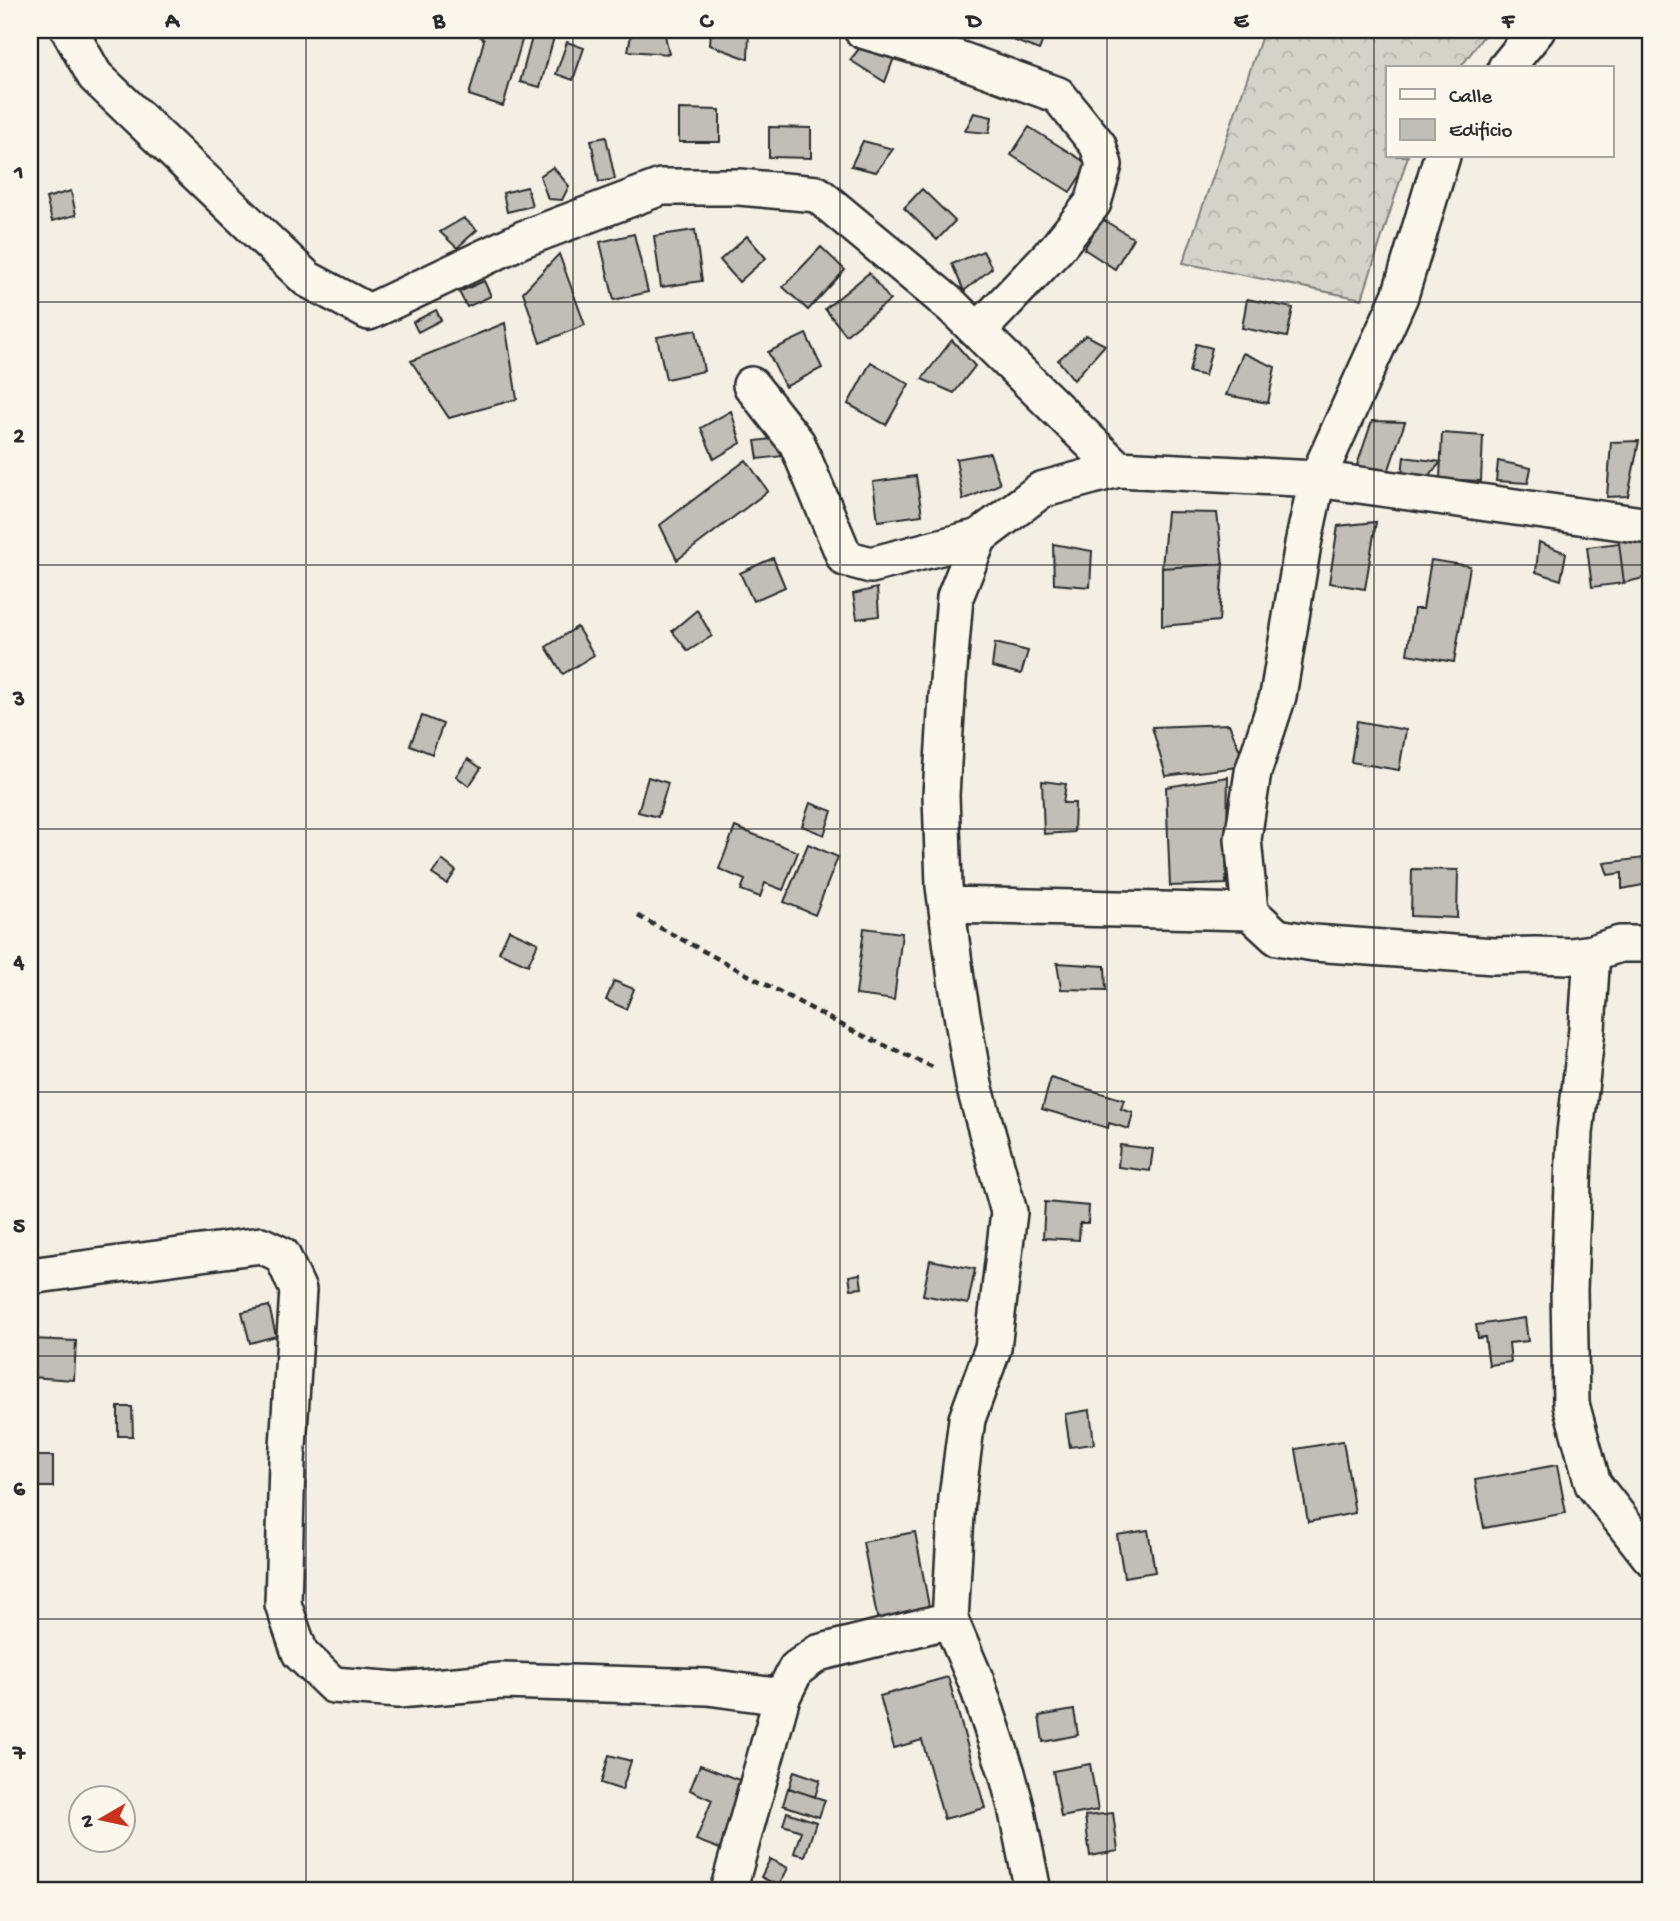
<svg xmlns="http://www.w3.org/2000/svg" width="1680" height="1921" viewBox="0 0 1680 1921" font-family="'Gochi Hand',sans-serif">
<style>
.forest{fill:url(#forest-crowns);stroke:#807e7a;stroke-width:2}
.building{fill:#c0beb6;stroke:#2b2b2b;stroke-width:2}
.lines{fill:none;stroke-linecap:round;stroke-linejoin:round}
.minor-casing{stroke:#2b2b2b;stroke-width:40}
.path{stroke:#2b2b2b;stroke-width:4.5;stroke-dasharray:7 5;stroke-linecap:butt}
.minor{stroke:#fbf7ec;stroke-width:35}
.grid{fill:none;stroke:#2b2b2b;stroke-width:2;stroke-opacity:0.55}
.neatline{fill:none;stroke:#2b2b2b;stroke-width:2.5}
.grid-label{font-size:23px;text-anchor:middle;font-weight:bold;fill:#2b2b2b}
</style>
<defs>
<pattern id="forest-crowns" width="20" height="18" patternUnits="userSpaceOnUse" patternTransform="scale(1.75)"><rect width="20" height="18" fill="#d5d2c9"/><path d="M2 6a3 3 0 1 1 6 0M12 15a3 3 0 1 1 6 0" fill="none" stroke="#b7b4ad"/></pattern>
</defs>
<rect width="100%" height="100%" fill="#f3efe4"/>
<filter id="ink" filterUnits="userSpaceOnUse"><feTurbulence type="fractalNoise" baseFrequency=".0143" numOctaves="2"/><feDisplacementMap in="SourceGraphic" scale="14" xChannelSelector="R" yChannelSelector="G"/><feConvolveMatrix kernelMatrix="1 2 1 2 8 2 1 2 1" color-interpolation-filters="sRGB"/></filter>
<g filter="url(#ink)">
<path class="forest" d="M1264,30H1488L1460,68H1388V156H1408L1362,299L1183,263Z"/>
<path class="building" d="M474,30H525L503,106L469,95L484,40Z
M534,30H556L540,87L520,82Z
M632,30H664L669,54L628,51Z
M711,30H749L748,59L710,45Z
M993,30H1047L1039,50L992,32Z
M567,42L584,48L573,80L556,74Z
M863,44L895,55L885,82L850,60Z
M679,109L720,110V142H679Z
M974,113L992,117L989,133L965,131Z
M769,127L811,128V158L769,157Z
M1029,127L1088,164L1070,192L1011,155Z
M606,137L615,179L599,182L591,140Z
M863,141L893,149L876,172L851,166Z
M553,167L569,186L562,200L548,199L540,176Z
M527,187L532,206L507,212L503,193Z
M922,189L955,221L937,240L904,208Z
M71,191L76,215L52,221L46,198Z
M464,218L477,230L457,248L440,232Z
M1102,219L1133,238L1115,269L1084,249Z
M695,230L702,281L661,287L654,236Z
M634,234L648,292L614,300L600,242Z
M747,236L766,258L739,282L720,260Z
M821,247L845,270L808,310L783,287Z
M983,251L992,268L964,291L952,264Z
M559,254L585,325L540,343L523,292Z
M869,273L890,300L846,335L825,309Z
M484,281L491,296L467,307L459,292Z
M1247,299L1293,308L1287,337L1242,328Z
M436,310L441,320L418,332L413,322Z
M505,323L517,399L449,418L411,361Z
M696,330L704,371L666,379L657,337Z
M806,334L822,368L785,387L768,352Z
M1086,335L1105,345L1074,380L1058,360Z
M952,340L975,366L954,393L922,379Z
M1196,344L1212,348L1205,376L1189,372Z
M1243,353L1275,367L1268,403L1226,395Z
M871,362L909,384L886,425L848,404Z
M731,411L741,443L714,459L701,428Z
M1372,421L1405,422L1387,475L1357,465Z
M1442,433L1483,436L1481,481L1440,479Z
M780,438L783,456L758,459L755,441Z
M1639,441L1628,496L1607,497L1611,442Z
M990,453L1000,484L963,500L956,459Z
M1404,457L1441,462L1428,477L1402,474Z
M746,460L768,491L677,560L660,525Z
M1498,461L1531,468L1528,483L1496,481Z
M916,476L922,515L878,521L873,482Z
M1167,512L1217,513L1223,564L1162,568Z
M1376,522L1365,589L1329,583L1338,526Z
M1621,534L1647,539V577L1624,583L1619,543Z
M1539,542L1566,553L1561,580L1536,572Z
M1619,543L1624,583L1592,587L1587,547Z
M1053,544L1092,551L1090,587L1054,584Z
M773,558L785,587L753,601L740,573Z
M1431,560L1470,566L1454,662L1407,654L1414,609H1423Z
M1223,564L1219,621L1162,626V568Z
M877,588L879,616L857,619L853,594Z
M697,610L712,636L688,651L672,631Z
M577,627L594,655L563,674L546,647Z
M995,643L1028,651L1021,674L992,667Z
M422,716L443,724L432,754L410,745Z
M1357,721L1406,730L1399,770L1351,762Z
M1229,724L1246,766L1166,776L1152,727Z
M468,759L481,768L469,786L456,776Z
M648,777L668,783L658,817L638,812Z
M1228,777L1226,884L1170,886L1166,787Z
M1042,781L1066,784L1063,803H1075L1074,832L1044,834Z
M810,803L832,811L824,835L802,826Z
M735,827L798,852L783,890L765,883L760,897L741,890L745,880L719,869Z
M808,844L838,857L815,915L784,902Z
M1644,858L1648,884L1622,889V873L1608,875L1604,863Z
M442,860L456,871L447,884L432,874Z
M1412,869L1458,870L1457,918L1411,916Z
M864,928L902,933L894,1000L856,995Z
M509,930L538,943L528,965L499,952Z
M1057,963L1105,966L1106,990L1061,989Z
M614,981L634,989L626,1009L606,1000Z
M1051,1078L1124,1100L1121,1109L1133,1113L1129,1129L1109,1123L1108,1128L1042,1109Z
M1120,1145L1153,1149L1150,1171L1118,1167Z
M1045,1202L1089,1206L1088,1223H1080L1079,1240L1043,1238Z
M1648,1241H1650V1277H1647Z
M930,1260L975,1269L968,1304L923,1295Z
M860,1274L862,1288L851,1289L849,1276Z
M269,1306L276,1336L250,1343L242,1312Z
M1525,1318L1528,1341L1509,1343L1511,1362L1489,1365L1485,1337L1478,1338L1476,1325Z
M32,1339L76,1341L74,1380L30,1377Z
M118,1407H132L133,1436H118Z
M1090,1410L1094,1444L1070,1447L1065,1414Z
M1343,1441L1355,1513L1308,1522L1296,1449Z
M32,1456H53V1487H32Z
M1557,1465L1566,1513L1484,1528L1475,1480Z
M1148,1530L1155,1572L1124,1577L1117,1535Z
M915,1532L931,1617L879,1627L863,1542Z
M948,1677L985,1808L944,1819L922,1740L894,1748L880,1696Z
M1074,1710L1078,1735L1043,1742L1039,1716Z
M609,1755L631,1761L622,1790L601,1783Z
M1090,1764L1098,1810L1061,1817L1053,1771Z
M700,1765L752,1785L725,1851L696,1840L712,1800L690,1790Z
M794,1771L820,1780L815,1797L789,1788Z
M788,1788L825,1800L819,1817L783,1805Z
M787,1812L816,1822L805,1856L794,1853L801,1831L783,1825Z
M1113,1813L1118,1851L1090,1856L1085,1816Z
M770,1859L788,1868L779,1886L761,1877Z"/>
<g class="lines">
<defs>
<path id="minor" d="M69,30L95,76L307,279L369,312L523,239L661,187H739L817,194L952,306L1118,469
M862,30L950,56L1058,95L1098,145L1104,165L1093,203L1057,248L978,331
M1506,68L1537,30
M751,385L797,443L845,558L871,565L979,537
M947,905L1250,912L1277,937L1314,943L1494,956L1535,955L1570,956L1592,953L1620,944H1650
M1250,912L1243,839L1253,772L1278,696L1303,544L1317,479L1400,296L1442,156
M1592,953L1587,1029L1575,1133L1569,1290L1571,1404L1593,1484L1650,1557
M30,1276L261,1245L282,1255L298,1290L287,1462L283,1604L300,1653L333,1685L398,1690L502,1681L708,1687L782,1697
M728,1891L782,1697L796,1669L818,1653L950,1620
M1033,1891L1016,1807L1007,1773L976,1681L950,1620L957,1498L967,1419L993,1348L1009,1212L974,1085L956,979L944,886L941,795L948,681L955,597L979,537L1041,490L1118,469L1317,479L1650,526"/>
</defs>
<use href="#minor" class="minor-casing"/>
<path class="path" d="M638,916L853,1031L935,1068"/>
<use href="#minor" class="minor"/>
</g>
</g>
<path class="grid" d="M306,30V1891M573,30V1891M840,30V1891M1107,30V1891M1374,30V1891M30,302H1650M30,565H1650M30,829H1650M30,1092H1650M30,1356H1650M30,1619H1650"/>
<rect width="1680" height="1921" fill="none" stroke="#fbf7ec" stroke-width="77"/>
<rect x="1386" y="66" width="228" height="91" fill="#fbf7ec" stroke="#a8a59f" stroke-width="2"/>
<rect x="1400" y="89" width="35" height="10" fill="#fbf7ec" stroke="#a8a59f" stroke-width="2"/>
<text x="1449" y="102" font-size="21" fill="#2b2b2b">Calle</text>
<rect x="1400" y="119" width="35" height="21" fill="#c0beb6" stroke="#a8a59f" stroke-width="2"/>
<text x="1449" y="136" font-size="21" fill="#2b2b2b">Edificio</text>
<g transform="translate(102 1819) rotate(261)"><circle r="33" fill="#fbf7ec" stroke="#a8a59f" stroke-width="2"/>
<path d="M0-5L12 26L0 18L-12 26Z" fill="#c8321e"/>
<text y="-10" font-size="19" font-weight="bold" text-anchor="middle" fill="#2b2b2b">N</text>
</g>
<rect x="38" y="38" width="1604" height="1844" class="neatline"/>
<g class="grid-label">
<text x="172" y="27">A</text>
<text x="439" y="27">B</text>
<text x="706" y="27">C</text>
<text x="974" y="27">D</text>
<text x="1241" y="27">E</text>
<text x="1508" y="27">F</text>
<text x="19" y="178">1</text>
<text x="19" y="442">2</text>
<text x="19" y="705">3</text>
<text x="19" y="968">4</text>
<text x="19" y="1232">5</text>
<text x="19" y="1495">6</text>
<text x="19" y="1759">7</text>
</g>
</svg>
